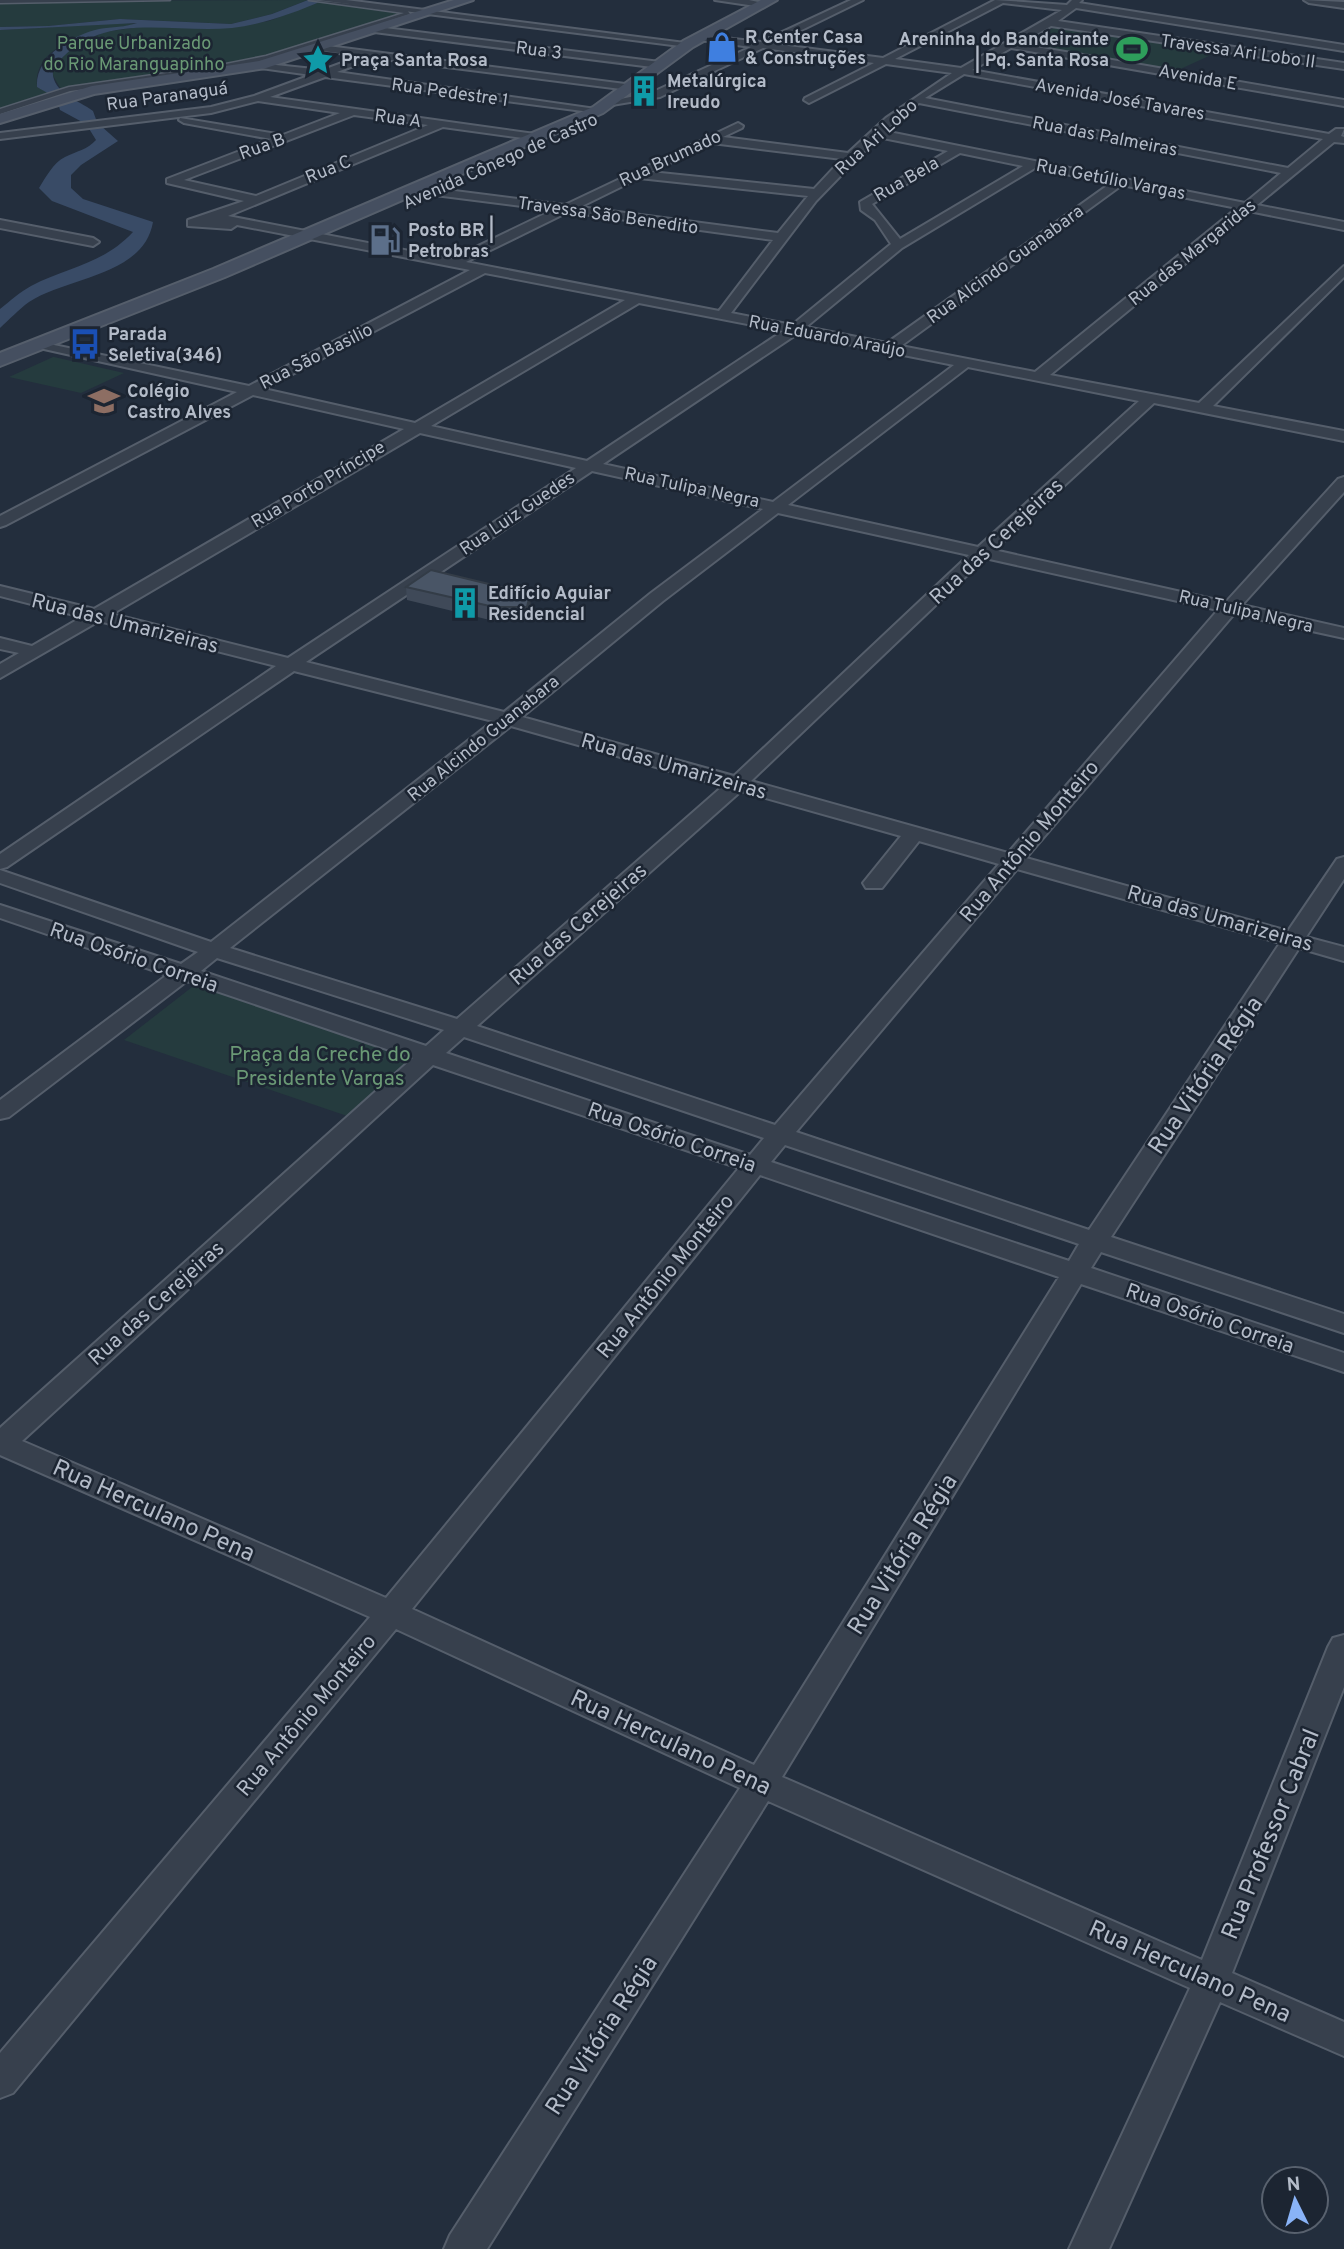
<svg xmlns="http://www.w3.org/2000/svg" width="1344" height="2249" viewBox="0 0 1344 2249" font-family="Overpass,sans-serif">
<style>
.green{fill:#253b3e}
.water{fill:#394b66}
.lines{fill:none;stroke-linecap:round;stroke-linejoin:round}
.pedestrian-casing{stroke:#555e6b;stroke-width:3}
.minor-casing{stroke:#555e6b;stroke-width:4}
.secondary-casing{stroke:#555e6b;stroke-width:4}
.pedestrian{fill:#37404d;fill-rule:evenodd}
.minor{fill:#37404d;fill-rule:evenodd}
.secondary{fill:#454f60;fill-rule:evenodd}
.wall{fill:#3f4958}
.shaded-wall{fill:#333c47}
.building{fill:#495566;stroke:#333c47;stroke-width:2}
.labels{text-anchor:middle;stroke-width:5;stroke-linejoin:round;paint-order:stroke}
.far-poi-label{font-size:18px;font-weight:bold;fill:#b3bbc8;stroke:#1c2532;text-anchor:start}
.far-park-label{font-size:18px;fill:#6a9975;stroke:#1c2532}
.far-street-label{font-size:18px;fill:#b3bbc8;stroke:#1c2532}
.street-label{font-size:21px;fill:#b3bbc8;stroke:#1c2532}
.park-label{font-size:21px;fill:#6a9975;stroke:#1c2532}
.near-street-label{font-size:24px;fill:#b3bbc8;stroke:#1c2532}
</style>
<rect width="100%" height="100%" fill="#232e3d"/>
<path class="green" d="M308,0L272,14L231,24L120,19L48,26L0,27V1Z
M321,1L409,13L243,64L62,91L52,74L66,51L104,32L147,26L234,27L269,21Z
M122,23L139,24C106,30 32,39 37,87L51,94L0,112V30Z
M1059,25L1222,50L1176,71L1023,44Z
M53,357H54L124,373L81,393L9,377Z
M196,984L422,1060L353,1118L124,1040Z"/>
<path class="water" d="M308,0H324C294,13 265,24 232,28C168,34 97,8 53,69C50,92 78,100 93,111L97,122L84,123L60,110C58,97 47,93 37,87C35,56 73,35 99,29C112,27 126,27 137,23L0,30V27L48,26L120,19L231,24L272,14Z
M101,126L118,141L81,165L71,175V188L83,199L153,222C144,276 67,277 29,302C19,309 9,320 0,328V309C10,301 20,292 31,286C69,266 102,265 133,232L52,201L39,188C46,177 53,163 65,157C77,151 87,150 96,140L88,127Z"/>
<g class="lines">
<defs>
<path id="pedestrian" d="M0,0H170L0,3Z
M309,0L406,9L410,14L271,60L226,68V64L266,56L404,13Z
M188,70L191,74L70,91L0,114V109L69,87Z"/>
<path id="minor" d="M318,0H346L693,44L688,47Z
M715,0H749L767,4L762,7Z
M851,0H863L773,44L883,58L995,0L1067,5L1072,0H1082L1079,3L1344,45V51L1076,8L1058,21L1344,63V69L1051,26L1019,44L1344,100V106L1011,48L972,70L1329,134L1336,129H1344L1341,136L1344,137V143L1334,142L1257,205L1344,222V230L1249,211L1050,375L1199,403L1344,266V277L1213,406L1344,431V441L1154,403L994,550L1226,602L1338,479L1344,477V492L1242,605L1344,628V638L1234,614L1026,858L1288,931L1337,859L1344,857V879L1306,937L1344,947V961L1299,948L1111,1237L1344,1314V1333L1101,1252L1091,1268L1344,1353V1372L1081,1284L782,1777L1202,1960L1328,1647L1333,1638L1344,1635V1687L1232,1973L1344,2022V2056L1220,2002L1109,2249H1069L1190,1988L768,1801L487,2249H444L450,2235L740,1788L396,1629L13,2093L0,2098V2053L370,1617L0,1455V1428L413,1058L187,981L9,1117L0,1119V1100L167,975L0,918V905L181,964L198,952L0,883V870L211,942L493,721L294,671L7,867L0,869V854L276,666L99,621L0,678V664L19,653L0,649V638L32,646L82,617L0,596V586L94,609L404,429L253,395L6,525L0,527V516L237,392L35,347V341L249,386L470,270L237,225L231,229L188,226V220L244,201L167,183V179L271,139L184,123L179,120L180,118L283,135L340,113L258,101L211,113L0,139V133L211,107L254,96L311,75L261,68L257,63L323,70L361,56L316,50L320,45L633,85L634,87L629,90L375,58L337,72L603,110L598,113L325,77L270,97L542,135L544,137L538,140L443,127L228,216L451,259L553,210L435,195L429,191L431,188L565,205L738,123L743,126L742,128L723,137L848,153L886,118L952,73L886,64L809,103L804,100L805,98L874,63L763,48L660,97L612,105L607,102L653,92L751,47L700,40L697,35L761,42ZM1003,3L1062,10L961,68L895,59ZM964,74L1323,139L1288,168L925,98ZM919,103L1281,173L1245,203L884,131ZM354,115L428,125L256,196L184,180ZM878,137L948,151L860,202L861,210L875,220L891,244L792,325L731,313L816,201ZM712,143L842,159L814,189L651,172ZM960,153L1023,166L900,239L872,204ZM1035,168L1111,183L887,343L806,327L902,248ZM639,178L808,196L778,233L580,207ZM1122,185L1237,208L1035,372L901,346ZM568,212L773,240L719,311L466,262ZM485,273L625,300L415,423L264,389ZM639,303L783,331L587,461L431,426ZM797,334L954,365L773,502L603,464ZM968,367L1139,401L978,547L788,505ZM420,433L576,468L288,658L112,614ZM592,471L763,509L651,593L504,712L306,662ZM778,513L969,555L734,776L522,717L663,601ZM985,558L1218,610L1008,853L751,781ZM511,726L723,786L457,1019L230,948ZM741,791L901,836L863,883L866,888H882L919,841L999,864L775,1125L477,1026ZM1017,869L1280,943L1089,1230L796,1132ZM217,958L444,1030L426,1046L201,971ZM464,1037L764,1138L750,1155L446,1053ZM433,1065L739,1168L386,1598L22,1441ZM785,1145L1079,1244L1069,1261L771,1162ZM760,1175L1059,1277L754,1765L412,1609Z
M1304,0L1344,2V8L1309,3Z
M377,27L660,62L665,65L660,68L374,32Z
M0,220L93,238L99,242L93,246L0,228Z"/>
<path id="secondary" d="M454,0H473L266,68L94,94L0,123V114L92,86L259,61Z
M761,0H777L693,47L603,113L225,277L0,366V353L213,269L593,107L683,41Z"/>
</defs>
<use href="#pedestrian" class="pedestrian-casing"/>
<use href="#minor" class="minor-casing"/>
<use href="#secondary" class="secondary-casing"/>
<use href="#pedestrian" class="pedestrian"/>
<use href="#minor" class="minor"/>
<use href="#secondary" class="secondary"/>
</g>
<path class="wall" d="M431,570L531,608L528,621H494L407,600L406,587Z"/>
<path class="shaded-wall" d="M530,594L531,608L528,621L527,607Z"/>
<path class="building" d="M431,570L530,594L527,607H494L406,587Z"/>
<defs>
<symbol id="shop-bare" viewBox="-9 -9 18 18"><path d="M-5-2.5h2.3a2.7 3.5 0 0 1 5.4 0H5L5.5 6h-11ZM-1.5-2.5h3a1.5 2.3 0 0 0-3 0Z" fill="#3f7fe0" stroke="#1c2532" stroke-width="2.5" paint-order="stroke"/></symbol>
<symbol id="stadium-bare" viewBox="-9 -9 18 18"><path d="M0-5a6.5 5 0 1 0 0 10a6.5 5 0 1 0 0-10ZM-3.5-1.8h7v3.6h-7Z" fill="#2e9e5b" stroke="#1c2532" stroke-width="2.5" paint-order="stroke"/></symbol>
<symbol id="sight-bare" viewBox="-9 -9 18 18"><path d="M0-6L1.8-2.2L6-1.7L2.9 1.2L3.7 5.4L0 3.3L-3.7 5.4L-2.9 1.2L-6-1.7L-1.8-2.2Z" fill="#0f9aa8" stroke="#1c2532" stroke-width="2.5" paint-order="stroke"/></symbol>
<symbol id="building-bare" viewBox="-9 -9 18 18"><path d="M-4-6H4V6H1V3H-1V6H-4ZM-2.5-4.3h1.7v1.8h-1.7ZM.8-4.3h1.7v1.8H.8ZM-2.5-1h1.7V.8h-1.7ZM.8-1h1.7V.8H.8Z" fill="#0f9aa8" stroke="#1c2532" stroke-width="2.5" paint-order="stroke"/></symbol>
<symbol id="fuel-bare" viewBox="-9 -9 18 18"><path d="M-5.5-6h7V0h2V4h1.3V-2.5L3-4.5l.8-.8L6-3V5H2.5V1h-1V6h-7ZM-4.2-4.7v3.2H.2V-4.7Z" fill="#5c6f8a" stroke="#1c2532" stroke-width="2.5" paint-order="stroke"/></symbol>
<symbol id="bus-bare" viewBox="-9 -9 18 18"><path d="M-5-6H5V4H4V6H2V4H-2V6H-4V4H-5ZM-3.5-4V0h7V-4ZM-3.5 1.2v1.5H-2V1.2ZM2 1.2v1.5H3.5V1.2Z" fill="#1a4fb4" stroke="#1c2532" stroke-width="2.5" paint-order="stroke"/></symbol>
<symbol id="school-bare" viewBox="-9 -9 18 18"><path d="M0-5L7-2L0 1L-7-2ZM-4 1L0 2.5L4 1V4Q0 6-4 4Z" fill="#8d6e63" stroke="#1c2532" stroke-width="2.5" paint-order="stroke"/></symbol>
</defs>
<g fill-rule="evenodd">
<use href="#shop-bare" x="700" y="25" width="44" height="44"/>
<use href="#stadium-bare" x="1110" y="27" width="44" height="44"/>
<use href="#sight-bare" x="296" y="38" width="44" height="44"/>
<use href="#building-bare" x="622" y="69" width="44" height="44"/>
<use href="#fuel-bare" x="363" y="218" width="44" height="44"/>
<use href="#bus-bare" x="63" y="322" width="44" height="44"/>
<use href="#school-bare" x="82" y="379" width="44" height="44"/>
<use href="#building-bare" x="443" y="581" width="44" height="44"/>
</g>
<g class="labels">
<g class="far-poi-label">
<text x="745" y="43">R Center Casa<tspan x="745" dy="21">&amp; Construções</tspan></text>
<text x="1109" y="45" text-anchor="end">Areninha do Bandeirante<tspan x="1109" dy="21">| Pq. Santa Rosa</tspan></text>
<text x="341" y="66">Praça Santa Rosa</text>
<text x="667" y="87">Metalúrgica<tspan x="667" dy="21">Ireudo</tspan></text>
<text x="408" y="236">Posto BR |<tspan x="408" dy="21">Petrobras</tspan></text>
<text x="108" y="340">Parada<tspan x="108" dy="21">Seletiva(346)</tspan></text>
<text x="127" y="397">Colégio<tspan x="127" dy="21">Castro Alves</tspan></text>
<text x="488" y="599">Edifício Aguiar<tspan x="488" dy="21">Residencial</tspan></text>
</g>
<g class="far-park-label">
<text x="134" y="49">Parque Urbanizado<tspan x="134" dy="21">do Rio Maranguapinho</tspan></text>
</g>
<g class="far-street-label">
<text transform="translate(539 50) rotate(7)" y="6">Rua 3</text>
<text transform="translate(1238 51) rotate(8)" y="6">Travessa Ari Lobo II</text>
<text transform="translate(1198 77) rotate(10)" y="6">Avenida E</text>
<text transform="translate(450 92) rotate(8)" y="6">Rua Pedestre 1</text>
<text transform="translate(167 96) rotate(-8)" y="6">Rua Paranaguá</text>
<text transform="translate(1120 99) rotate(10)" y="6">Avenida José Tavares</text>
<text transform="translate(398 118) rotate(8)" y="6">Rua A</text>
<text transform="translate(1105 136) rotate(11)" y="6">Rua das Palmeiras</text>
<text transform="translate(876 137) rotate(-42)" y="6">Rua Ari Lobo</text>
<text transform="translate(262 146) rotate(-20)" y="6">Rua B</text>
<text transform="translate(670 158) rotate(-25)" y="6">Rua Brumado</text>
<text transform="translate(500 161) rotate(-24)" y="6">Avenida Cônego de Castro</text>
<text transform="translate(328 169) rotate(-22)" y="6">Rua C</text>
<text transform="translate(906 179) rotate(-30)" y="6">Rua Bela</text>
<text transform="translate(1111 179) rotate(11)" y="6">Rua Getúlio Vargas</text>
<text transform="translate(608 215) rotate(8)" y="6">Travessa São Benedito</text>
<text transform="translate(1192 252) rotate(-39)" y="6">Rua das Margaridas</text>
<text transform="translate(1005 264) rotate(-36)" y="6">Rua Alcindo Guanabara</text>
<text transform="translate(827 336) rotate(11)" y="6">Rua Eduardo Araújo</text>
<text transform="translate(316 356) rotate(-27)" y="6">Rua São Basilio</text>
<text transform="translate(318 484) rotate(-31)" y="6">Rua Porto Príncipe</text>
<text transform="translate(692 487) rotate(12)" y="6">Rua Tulipa Negra</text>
<text transform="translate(517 513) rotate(-34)" y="6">Rua Luiz Guedes</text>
<text transform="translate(1246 611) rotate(13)" y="6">Rua Tulipa Negra</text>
<text transform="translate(483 738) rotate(-39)" y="6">Rua Alcindo Guanabara</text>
</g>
<g class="street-label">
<text transform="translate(996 541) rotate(-43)" y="7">Rua das Cerejeiras</text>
<text transform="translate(125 623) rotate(14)" y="7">Rua das Umarizeiras</text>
<text transform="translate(674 766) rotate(16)" y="7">Rua das Umarizeiras</text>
<text transform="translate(1029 841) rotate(-50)" y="7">Rua Antônio Monteiro</text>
<text transform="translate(1220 918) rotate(16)" y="7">Rua das Umarizeiras</text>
<text transform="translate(578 924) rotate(-41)" y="7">Rua das Cerejeiras</text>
<text transform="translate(134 957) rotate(19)" y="7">Rua Osório Correia</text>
<text transform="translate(672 1137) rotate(19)" y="7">Rua Osório Correia</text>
<text transform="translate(665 1276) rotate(-51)" y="7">Rua Antônio Monteiro</text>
<text transform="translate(156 1303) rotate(-42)" y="7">Rua das Cerejeiras</text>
<text transform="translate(1210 1318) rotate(19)" y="7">Rua Osório Correia</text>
<text transform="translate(306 1715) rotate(-50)" y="7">Rua Antônio Monteiro</text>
</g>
<g class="park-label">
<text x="320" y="1061">Praça da Creche do<tspan x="320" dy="24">Presidente Vargas</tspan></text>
</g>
<g class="near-street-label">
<text transform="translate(1205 1075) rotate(-56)" y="8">Rua Vitória Régia</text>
<text transform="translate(154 1510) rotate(24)" y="8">Rua Herculano Pena</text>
<text transform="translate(902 1554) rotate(-58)" y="8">Rua Vitória Régia</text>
<text transform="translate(671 1742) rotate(25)" y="8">Rua Herculano Pena</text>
<text transform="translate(1270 1834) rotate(-68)" y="8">Rua Professor Cabral</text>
<text transform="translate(1190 1971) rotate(24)" y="8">Rua Herculano Pena</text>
<text transform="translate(601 2035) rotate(-57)" y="8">Rua Vitória Régia</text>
</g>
</g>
<g transform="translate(1295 2200) rotate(355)"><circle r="33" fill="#1c2532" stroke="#58616e" stroke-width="2"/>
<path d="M0-5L12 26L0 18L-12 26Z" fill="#89b3f7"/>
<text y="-10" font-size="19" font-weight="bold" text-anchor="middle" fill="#b3bbc8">N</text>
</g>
</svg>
